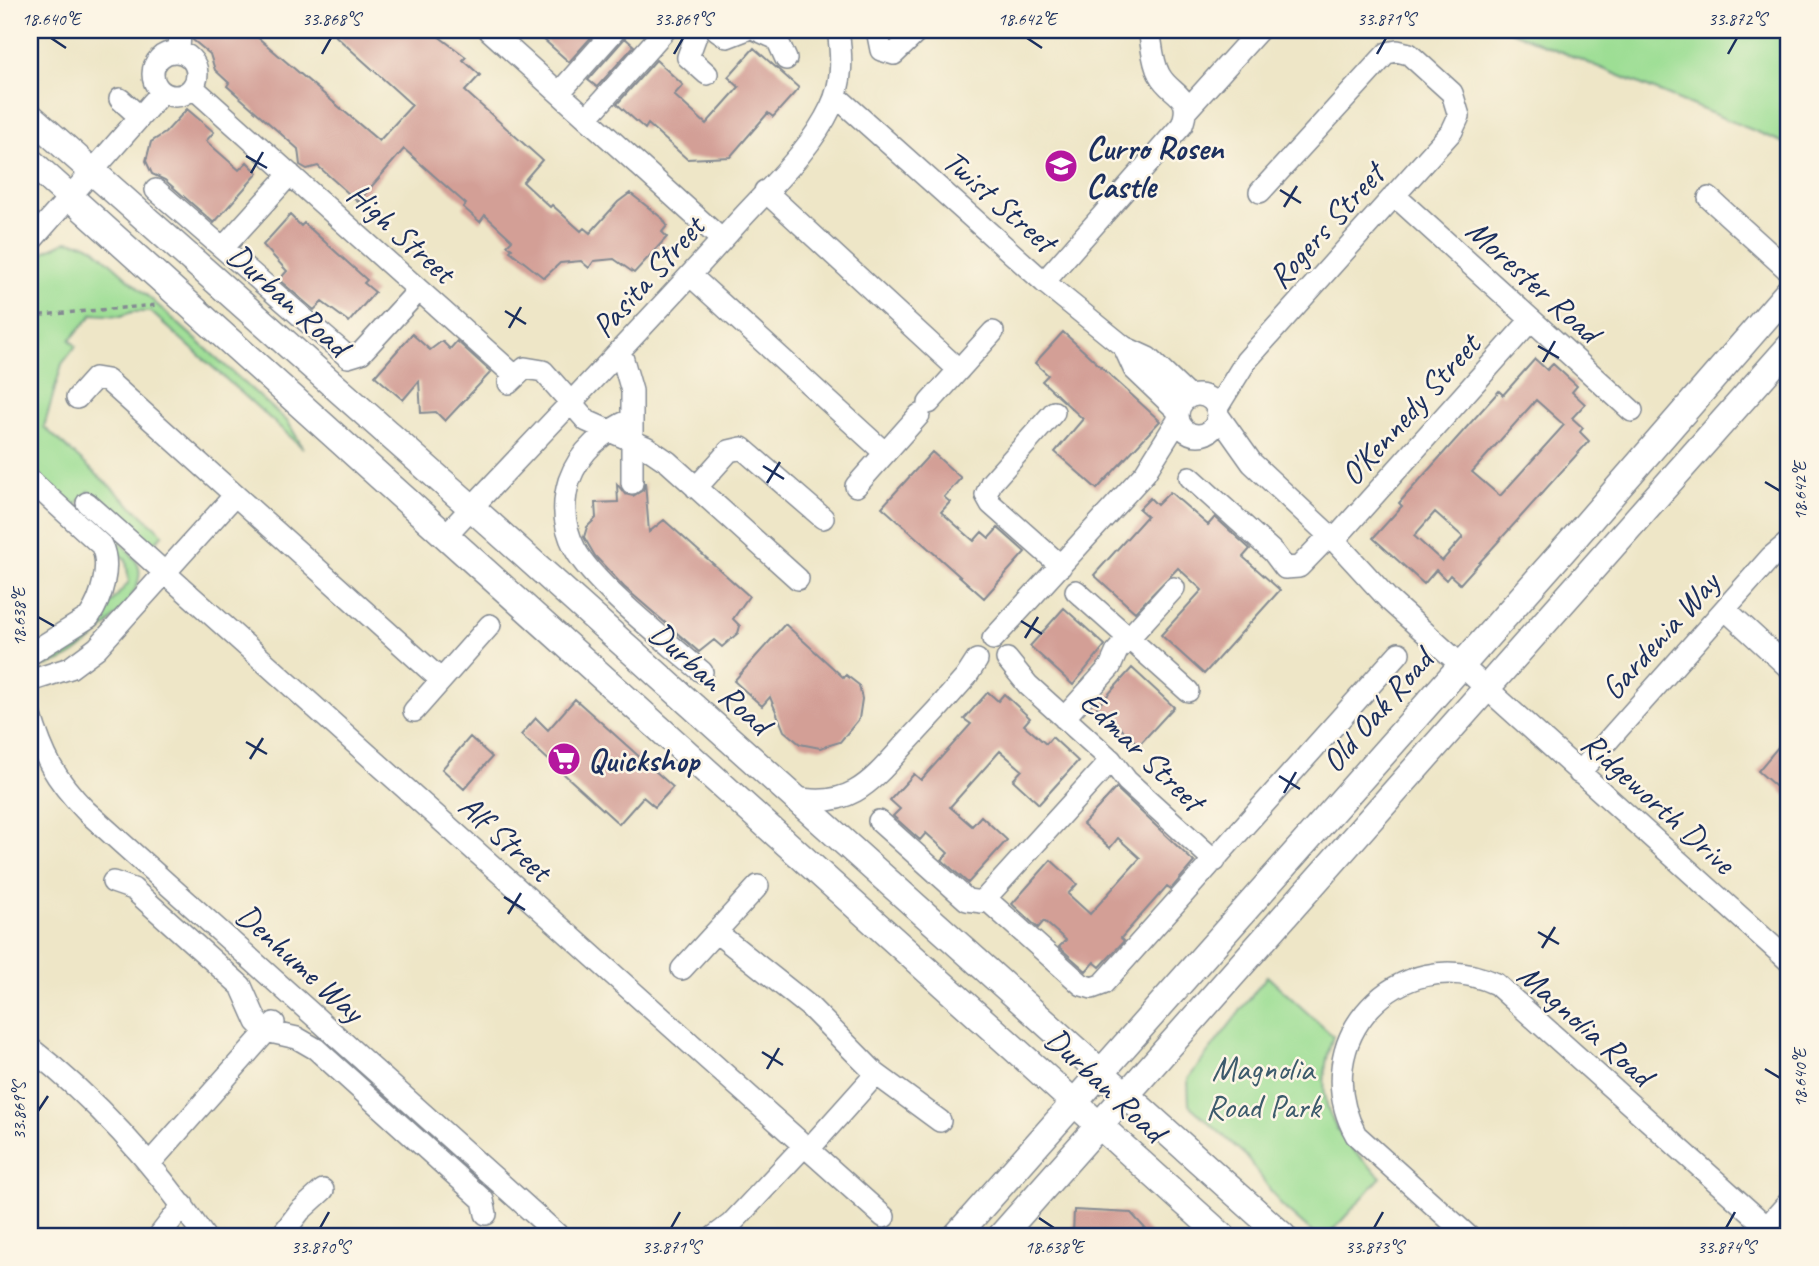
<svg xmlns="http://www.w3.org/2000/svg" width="1819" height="1266" viewBox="0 0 1819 1266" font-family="Caveat,sans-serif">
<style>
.green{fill:#9dde94;stroke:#5c8679;stroke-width:2}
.building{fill:#d39f96;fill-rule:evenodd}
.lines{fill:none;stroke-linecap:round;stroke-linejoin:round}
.minor-casing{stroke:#848a92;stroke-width:24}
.major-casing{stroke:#848a92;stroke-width:29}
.path{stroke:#848a92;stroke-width:3.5;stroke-dasharray:5 5;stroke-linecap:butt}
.minor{stroke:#fff;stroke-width:21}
.major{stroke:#fff;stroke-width:26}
.ticks{fill:none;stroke:#1b2f5e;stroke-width:2.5}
.labels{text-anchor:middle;stroke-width:5;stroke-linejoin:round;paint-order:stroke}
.poi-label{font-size:33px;font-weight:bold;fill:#1b2f5e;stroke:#fcf5e5;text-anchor:start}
.street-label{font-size:33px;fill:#1b2f5e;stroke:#fcf5e5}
.park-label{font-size:33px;fill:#3c5b6c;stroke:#fcf5e5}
.neatline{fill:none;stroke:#1b2f5e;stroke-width:2.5}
.ticks-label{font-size:18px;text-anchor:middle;fill:#1b2f5e}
</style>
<rect width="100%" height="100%" fill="#fcf5e5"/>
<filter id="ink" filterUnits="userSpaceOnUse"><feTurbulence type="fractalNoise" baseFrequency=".0143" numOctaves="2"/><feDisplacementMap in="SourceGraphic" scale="14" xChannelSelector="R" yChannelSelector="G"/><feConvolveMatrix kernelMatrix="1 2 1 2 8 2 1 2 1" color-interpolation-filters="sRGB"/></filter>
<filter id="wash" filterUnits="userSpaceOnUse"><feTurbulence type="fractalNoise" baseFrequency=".00686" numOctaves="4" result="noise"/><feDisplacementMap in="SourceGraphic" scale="28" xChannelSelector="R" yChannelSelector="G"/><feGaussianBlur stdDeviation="1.57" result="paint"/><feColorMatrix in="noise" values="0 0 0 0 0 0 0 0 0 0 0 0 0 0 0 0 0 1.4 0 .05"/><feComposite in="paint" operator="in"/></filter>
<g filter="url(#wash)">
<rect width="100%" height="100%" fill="#eee6c7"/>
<path class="green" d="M1508,30H1789V145Z
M67,241L86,244L94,248L288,422L303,448L151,312H132L121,316L93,314L70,340L76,346L62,364L44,427L163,534L151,547L89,491L76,505C93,520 130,546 138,565C149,592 95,639 75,653C62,662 46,666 30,670V661L91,626L129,582L126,560L30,475V271L46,251Z
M1267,976L1333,1036C1311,1104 1332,1133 1381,1177L1328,1236H1316L1281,1205L1246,1156L1189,1105L1188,1079Z"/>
<g id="blocks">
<path class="building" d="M193,30H249L379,141L412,105L329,30H430L466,57L463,60L480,75L465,91L542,160L523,182L550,207L552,205L581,231L584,228L590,233L618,202L630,193L663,219L667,226L662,232L667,237L634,273L614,259L594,261L589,268L581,261L560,263L544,278L510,251L512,249L507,245L512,240L485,215L480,222L463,207L466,204L404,149L358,202L318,166L307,169L300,165L298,149L227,86L229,83L215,70L210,54L193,40Z
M533,30H593L596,32L569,62Z
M625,38L634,46L597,87L588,80Z
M754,48L799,88L773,117L768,113L730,157L687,159L648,124L645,129L617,104L656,60L683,85L674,95L706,124L739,87L728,77Z
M187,109L214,132L206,141L239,170L247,162L258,173L214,223L165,180L152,174L146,161L151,142L165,133Z
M290,215L301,226L304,223L367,280L364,283L375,292L349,322L322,302L314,310L279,280L287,271L263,245Z
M1063,332L1160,421L1097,489L1055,452L1083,419L1042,381L1048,375L1035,363Z
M412,334L430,350L442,341L450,349L457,341L491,372L445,421L436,412L421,413L419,381L403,400L375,376Z
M1535,359L1547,370L1553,364L1577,386L1572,392L1585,404L1572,418L1583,428L1580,432L1589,441L1460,584L1450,575L1446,580L1436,570L1424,584L1373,538L1402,506L1399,503L1499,391L1503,395ZM1536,400L1564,425L1500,496L1472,472ZM1435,512L1463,537L1442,561L1414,536Z
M932,452L961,478L944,497L950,502L941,512L974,541L982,532L989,538L998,528L1025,552L984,598L882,507Z
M645,482L649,532L664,520L749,596L733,619L740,626L738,633L722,647L714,640L699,652L624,587L595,556L584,537L587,527L596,518L595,503L618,502L617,484L625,494L633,496L643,490Z
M1170,492L1208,525L1215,517L1250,549L1243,557L1280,590L1204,674L1161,635L1202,590L1178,568L1135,612L1094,575L1147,516L1139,509L1150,498L1157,505Z
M1064,608L1105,645L1073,685L1030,646Z
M785,624L844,678L846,675L859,685L862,699L859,719L840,742L820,748L800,744L784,731L770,697L762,706L734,681Z
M1132,668L1174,707L1139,745L1097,707Z
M988,692L998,701L1004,694L1030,718L1024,725L1046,744L1052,737L1078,761L1039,804L1013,780L1022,770L1000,751L950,807L972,826L981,816L1007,840L968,883L942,860L948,853L926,833L920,840L893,816L900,809L890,800L914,774L921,780L971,724L964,719Z
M575,699L673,787L655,807L643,797L619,824L521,735L536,718L548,730Z
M1789,734V798L1758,771Z
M470,737L492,757L464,789L442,769Z
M1116,788L1194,862L1171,889L1167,886L1121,938L1124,941L1100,967L1094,962L1086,971L1059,947L1066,940L1044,921L1038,928L1012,904L1051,860L1077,884L1068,894L1090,914L1140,858L1118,838L1110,848L1083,824Z
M1074,1210L1131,1213L1152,1236H1073Z"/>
</g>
</g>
<g filter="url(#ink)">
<use href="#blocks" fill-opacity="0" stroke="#848a92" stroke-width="2"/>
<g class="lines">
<defs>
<path id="minor" d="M489,30L722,240
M698,30L688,57L707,74
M717,30L727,37L745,30
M757,30L777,39L786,59
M877,30L881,50L894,54L919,30
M153 74a22 22 0 1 1 44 0a22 22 0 1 1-44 0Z
M179,52L180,30
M191,90L198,92L515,376
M559,93L615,30
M836,96L1044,282L1124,347L1148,358L1189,397
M120,99L140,117
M1186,111L1259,30
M587,118L665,30
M156,190L348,357L361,353L419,290
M765,191L959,370
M1394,195L1632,411
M1709,198L1789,271
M30,242L162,92
M223,248L290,174
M690,275L885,453
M1044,282L1182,125C1194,93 1170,96 1159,74C1152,61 1152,44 1149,30
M1124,347L1134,369L1178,411
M621,353L632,391V483
M509,383L525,368L543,371L587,421L646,447L668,462L798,579
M1178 415a20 20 0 1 1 40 0a20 20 0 1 1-40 0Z
M77,398L95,378L107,380L441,680
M929,403L993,332
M1217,408L1246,361L1452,131L1459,116L1452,93L1409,54L1397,51L1387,53L1260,192
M1054,412L991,483L986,495L991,504L1061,566
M1218,415L1252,463L1334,540L1390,601L1789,961
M632,419C603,432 580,450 569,481C562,504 564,528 575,549C594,585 669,643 702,672
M1190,477L1273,552L1285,568L1299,567L1329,536
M30,480L101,545C112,565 101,600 89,617L30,654
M856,486L919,415
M696,488L729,451L742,448L823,518
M87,503L884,1217
M445,536C540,434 638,334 731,230C764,192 809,154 831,107C843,82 842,57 838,30
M1334,540L1531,320
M1076,591L1188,691
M1725,609L1789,668
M993,639L1145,473L1178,420
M1007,659L1028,685L1111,760L1127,781L1215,861
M30,681L70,668L97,648L235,495
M414,711L490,625
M30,713C43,756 54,778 86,811L559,1236
M1064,718L1110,667L1117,651L1174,588
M1579,773L1771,557L1789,542
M792,797C850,811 872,781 907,742C927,721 947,699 966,677L977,660
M879,821L967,900L982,902L1111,760
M113,882L133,889L241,986L257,1022L266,1031L297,1038L316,1049L483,1200L486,1214
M986,899L1082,985L1092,988L1103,984L1399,653
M716,932L810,1007L876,1074L940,1121
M682,969L758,886
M30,1048C98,1101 155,1165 204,1236
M808,1150L876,1074
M150,1163L274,1023
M159,1236L183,1205
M281,1236L300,1211L323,1190
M715,1236L731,1224L804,1146
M1468,1236L1356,1135C1304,1041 1399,939 1496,984L1767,1227
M1759,1236L1789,1202"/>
<path id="major" d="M30,116L472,508L1283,1236
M30,161L1222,1236
M956,1236L1570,543L1789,291
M1001,1236L1789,347"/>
</defs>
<use href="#minor" class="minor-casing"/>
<use href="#major" class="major-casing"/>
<path class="path" d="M30,316L157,305
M898,1230L904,1236"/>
<use href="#minor" class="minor"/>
<use href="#major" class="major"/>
</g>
</g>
<path class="ticks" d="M51,38L66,48M1027,38L1042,48M322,54L331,38M674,54L683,38M1377,54L1386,38M1728,54L1737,38M246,156L267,168M251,173L263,152M1280,190L1301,203M1284,207L1297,186M505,311L526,324M509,328L521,307M1538,346L1559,358M1543,362L1555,341M763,466L784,479M1765,482L1780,491M767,483L780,462M38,617L54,626M1021,621L1042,634M1025,638L1038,617M246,742L267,754M250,759L263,738M1279,776L1300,789M1284,793L1296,772M504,897L525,910M508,914L521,893M1538,932L1559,944M1542,948L1555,927M762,1052L783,1065M767,1069L779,1048M1765,1069L1780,1078M38,1111L48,1096M1039,1218L1054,1228M320,1228L329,1212M671,1228L680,1212M1374,1228L1383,1212M1726,1228L1735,1212"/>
<defs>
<symbol id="school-disc" viewBox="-11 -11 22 22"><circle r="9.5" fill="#b5179e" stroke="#fcf5e5"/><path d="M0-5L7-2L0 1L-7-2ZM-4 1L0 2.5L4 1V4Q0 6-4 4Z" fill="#fff"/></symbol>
<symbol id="supermarket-disc" viewBox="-11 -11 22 22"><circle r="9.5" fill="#b5179e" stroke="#fcf5e5"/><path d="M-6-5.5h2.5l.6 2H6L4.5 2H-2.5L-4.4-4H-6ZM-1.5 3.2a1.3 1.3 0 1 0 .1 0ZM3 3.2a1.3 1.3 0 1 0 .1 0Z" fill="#fff"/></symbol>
</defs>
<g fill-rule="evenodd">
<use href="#school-disc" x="1042" y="147" width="38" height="38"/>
<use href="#supermarket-disc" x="545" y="740" width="38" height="38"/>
</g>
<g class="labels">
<g class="poi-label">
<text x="1086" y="159">Curro Rosen<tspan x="1086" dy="38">Castle</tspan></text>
<text x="588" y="771">Quickshop</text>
</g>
<g class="street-label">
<text transform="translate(1000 200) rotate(41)" y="12">Twist Street</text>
<text transform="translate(1325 225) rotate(-48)" y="12">Rogers Street</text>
<text transform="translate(402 232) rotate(42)" y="12">High Street</text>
<text transform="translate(647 276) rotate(-48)" y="12">Pasita Street</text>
<text transform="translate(1534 280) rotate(42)" y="12">Morester Road</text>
<text transform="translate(289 299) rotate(42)" y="12">Durban Road</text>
<text transform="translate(1409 409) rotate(-48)" y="12">O'Kennedy Street</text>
<text transform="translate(1659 635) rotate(-48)" y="12">Gardenia Way</text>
<text transform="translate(711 677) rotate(42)" y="12">Durban Road</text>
<text transform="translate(1376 710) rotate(-49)" y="12">Old Oak Road</text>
<text transform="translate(1143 750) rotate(44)" y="12">Edmar Street</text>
<text transform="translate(1659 802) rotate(42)" y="12">Ridgeworth Drive</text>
<text transform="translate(506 837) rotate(42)" y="12">Alf Street</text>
<text transform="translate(301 962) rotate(42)" y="12">Denhume Way</text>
<text transform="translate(1586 1024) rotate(41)" y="12">Magnolia Road</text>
<text transform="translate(1106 1084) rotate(43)" y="12">Durban Road</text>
</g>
<g class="park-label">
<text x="1263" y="1080">Magnolia<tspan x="1263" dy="38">Road Park</tspan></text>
</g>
</g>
<rect width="1819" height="1266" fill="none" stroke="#fcf5e5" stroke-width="77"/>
<rect x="38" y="38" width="1742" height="1190" class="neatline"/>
<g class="ticks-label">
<text x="51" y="25">18.640°E</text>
<text x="331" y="25">33.868°S</text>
<text x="683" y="25">33.869°S</text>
<text x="1027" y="25">18.642°E</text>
<text x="1386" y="25">33.871°S</text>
<text x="1737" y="25">33.872°S</text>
<text transform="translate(1800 491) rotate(-90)" y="6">18.642°E</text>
<text transform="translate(19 617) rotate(-90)" y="6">18.638°E</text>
<text transform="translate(1800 1078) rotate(-90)" y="6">18.640°E</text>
<text transform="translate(19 1111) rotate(-90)" y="6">33.869°S</text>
<text x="320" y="1253">33.870°S</text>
<text x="671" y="1253">33.871°S</text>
<text x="1054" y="1253">18.638°E</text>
<text x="1374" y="1253">33.873°S</text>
<text x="1726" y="1253">33.874°S</text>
</g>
</svg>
